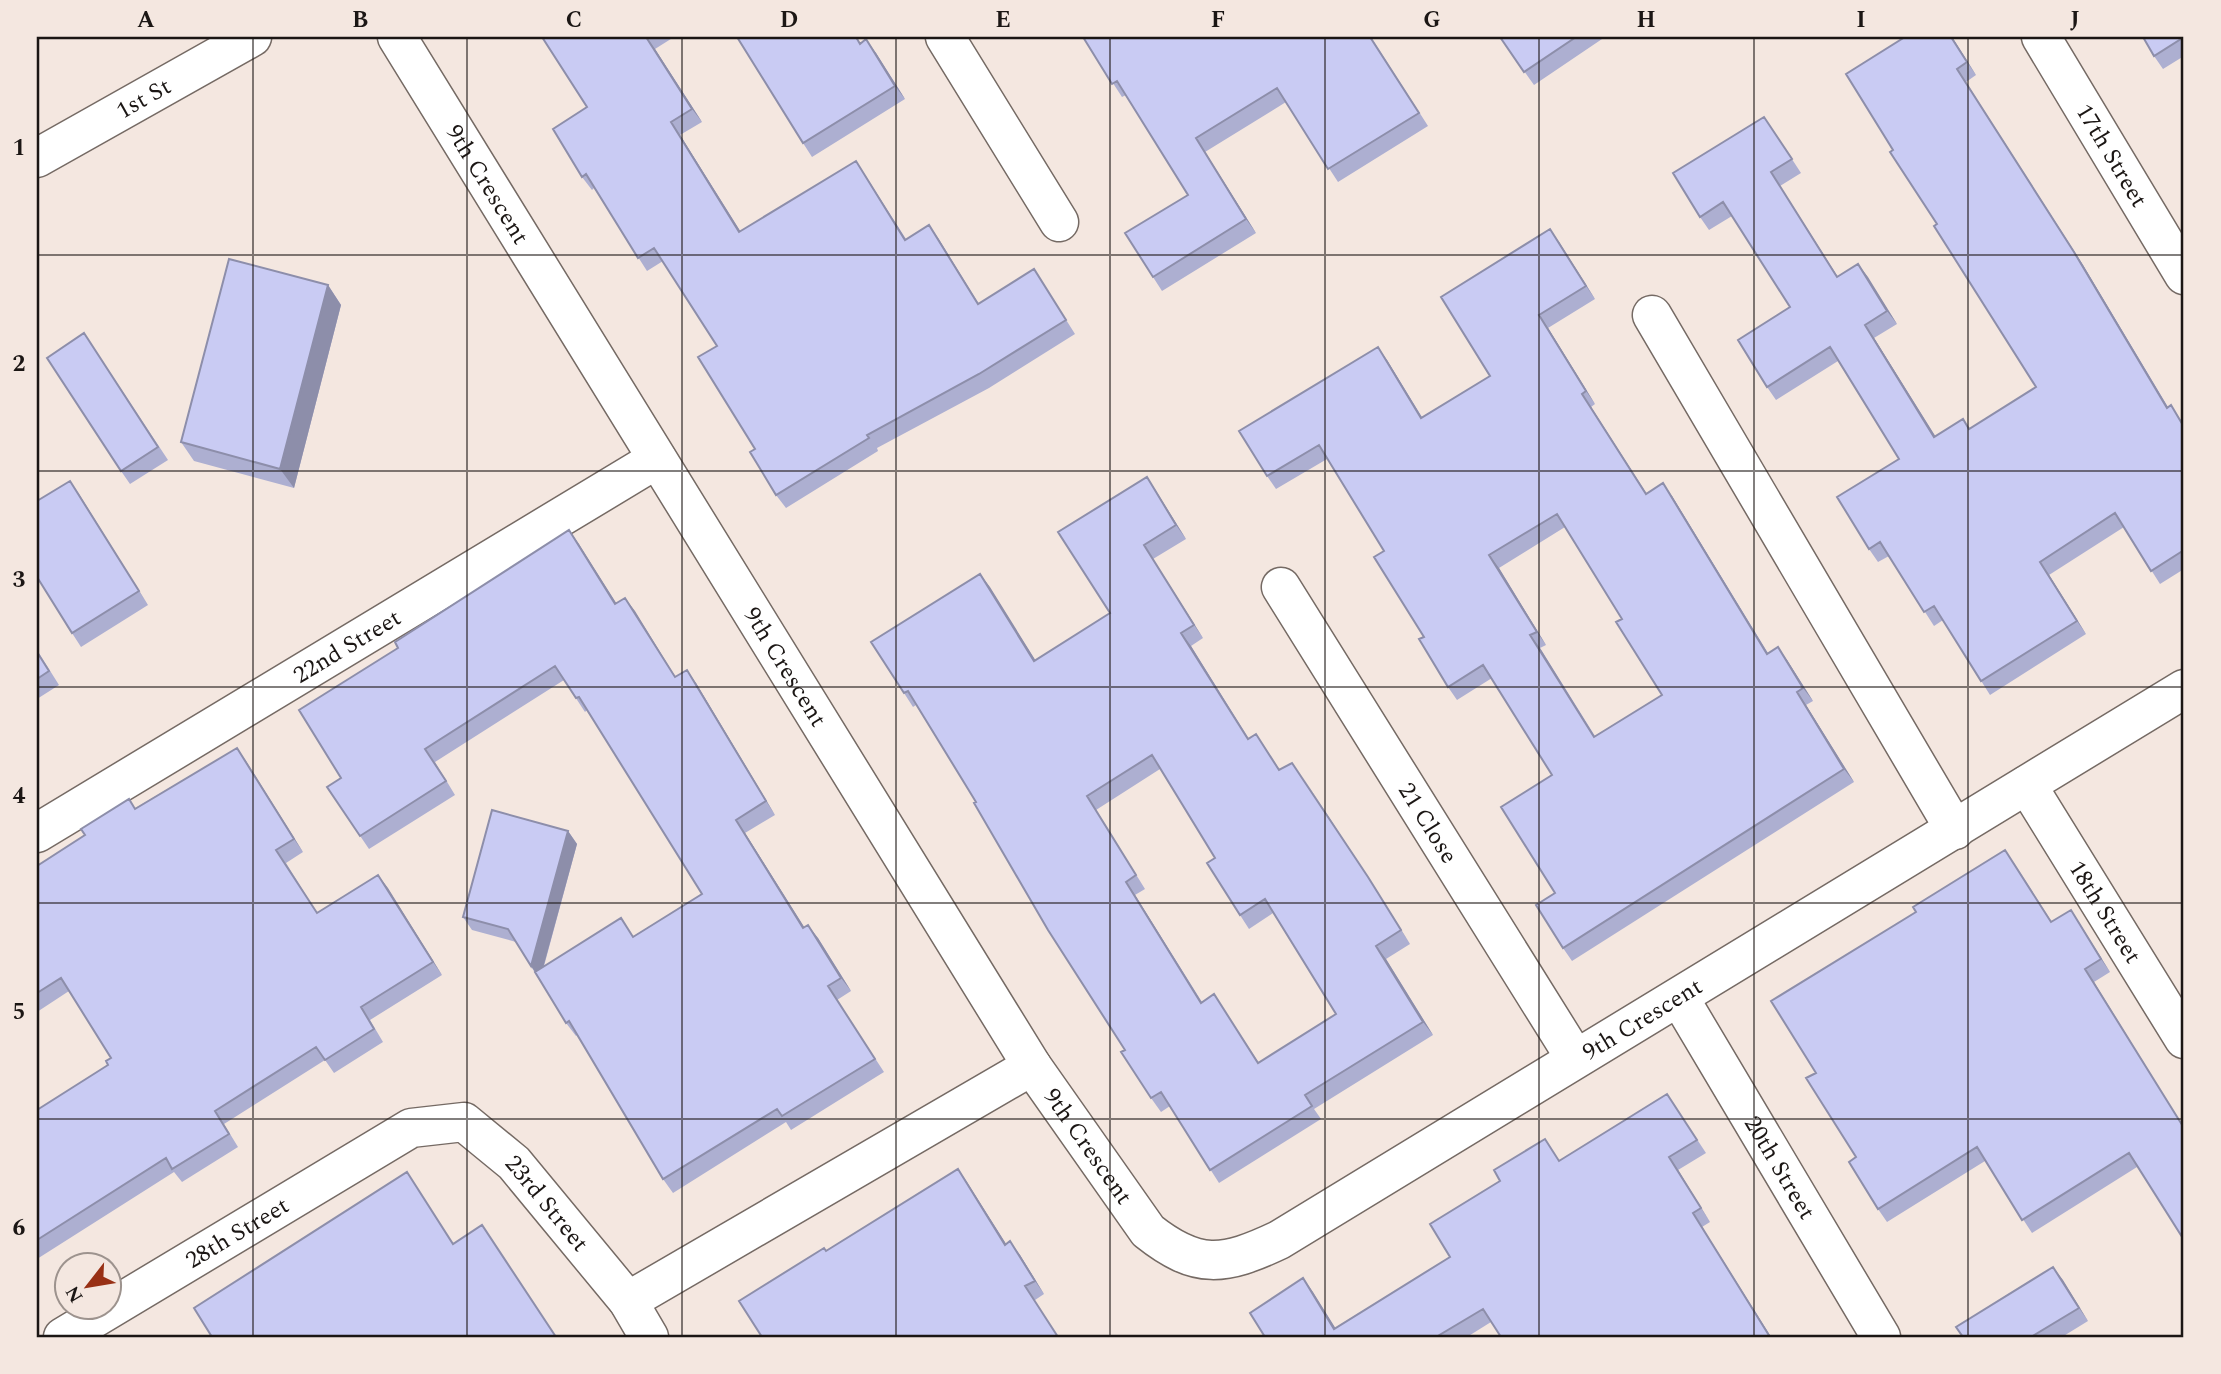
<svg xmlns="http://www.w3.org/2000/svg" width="2221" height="1374" viewBox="0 0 2221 1374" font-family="Spectral,serif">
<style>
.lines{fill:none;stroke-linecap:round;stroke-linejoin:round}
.minor-casing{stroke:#756a64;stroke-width:41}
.minor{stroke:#fff;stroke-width:38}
.wall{fill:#adafd1;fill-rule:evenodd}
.shaded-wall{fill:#8d8eaa}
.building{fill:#c9cbf3;stroke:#8d8eaa;stroke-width:2;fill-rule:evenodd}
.grid{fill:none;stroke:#1b1614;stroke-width:2;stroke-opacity:0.55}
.labels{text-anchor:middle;stroke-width:6;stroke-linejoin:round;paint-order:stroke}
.street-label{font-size:24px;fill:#1b1614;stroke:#f4e7e0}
.neatline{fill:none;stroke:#1b1614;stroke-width:2.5}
.grid-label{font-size:23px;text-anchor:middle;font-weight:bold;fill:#1b1614}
</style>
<rect width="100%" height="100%" fill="#f4e7e0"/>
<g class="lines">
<defs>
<g id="minor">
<path id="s1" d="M397,37L1032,1066L1148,1231C1197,1270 1224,1266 1279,1240L2184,689"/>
<path d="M945,37L1059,222"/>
<path id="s2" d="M2041,37L2184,275"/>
<path id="s3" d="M37,158L252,37"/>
<path d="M1652,315L1955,830"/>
<path id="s4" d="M1281,587L1575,1058"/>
<path id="s5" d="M2027,785L2184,1039"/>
<path id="s6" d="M37,833L657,459"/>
<path id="s7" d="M1680,999L1881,1337"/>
<path d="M628,1301L1032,1066"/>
<path id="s8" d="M63,1337L411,1128L464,1122L514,1163L628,1301L649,1337"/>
</g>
</defs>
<use href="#minor" class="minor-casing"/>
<use href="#minor" class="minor"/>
</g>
<path class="wall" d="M542,37H674L655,49L702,122L680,135L740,231L865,175L906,239L938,238L979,304L1034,269L1075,334L989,388L877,448L878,451L786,508L776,495L755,449L717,346L663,261L647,271L594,188L592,190L582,177L587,107Z
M1083,37H1371L1428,126L1338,182L1286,102L1205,152L1256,233L1162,291L1153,277L1188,195L1126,95L1122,97Z
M1500,37H1605L1534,85Z
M1952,37L1976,75L1966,82L2083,265L2168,407L2171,405L2184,425V569L2160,584L2124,527L2049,575L2086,634L1990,695L1943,620L1934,626L1889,556L1878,562L1869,549L1899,459L1838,361L1776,400L1767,387L1790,307L1732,216L1709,230L1700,217L1773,130L1801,173L1780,186L1838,277L1858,264L1897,324L1874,338L1935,436L1970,429L2036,387L1893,150Z
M2184,37V56L2163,69L2154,56Z
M861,43L876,53L905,99L812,157L803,143Z
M1559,242L1595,299L1548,328L1595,404L1591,407L1646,493L1672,496L1768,653L1787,660L1813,701L1806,705L1854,782L1572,961L1563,948L1555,893L1552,775L1492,678L1457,700L1448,687L1424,637L1384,551L1327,459L1276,489L1267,476L1387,360L1422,417L1490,376ZM1565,527L1622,619L1662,695L1595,736L1540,648L1546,645L1499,568Z
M328,285L341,305L294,488L194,461L181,442Z
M84,333L168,460L130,484L121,471Z
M1147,477L1186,539L1153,559L1203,638L1191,646L1249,739L1256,734L1280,770L1377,891L1410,944L1386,959L1433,1035L1314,1109L1321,1119L1219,1183L1170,1106L1161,1112L1151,1098L1125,1050L976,802L916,705L913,707L904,693L980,574L1035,660L1110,613ZM1160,769L1215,858L1240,915L1249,929L1273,913L1336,1014L1259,1063L1223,1008L1202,1002L1135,895L1145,889L1096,810Z
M70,481L148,605L81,647L72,633Z
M569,530L616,603L625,598L675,677L696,683L775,815L745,833L804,927L818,938L851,991L837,1000L884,1072L791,1130L786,1122L673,1193L663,1179L577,1035L576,1036L566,1023L516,942L472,930L463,917L568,831L577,844L544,966L634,936L702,894L587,710L585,712L564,680L435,762L455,795L369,849L327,787L341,778L398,648Z
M37,650L59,685L37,699Z
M237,748L303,852L286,863L317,913L378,875L442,975L370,1020L383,1042L334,1073L325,1060L224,1124L238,1147L182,1182L174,1172L37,1259V1110L108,1065L111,1058L69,991L37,1012V866Z
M2014,863L2052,922L2071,910L2110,972L2094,982L2137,1167L2032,1233L1985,1161L1887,1222L1878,1209L1856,1157L1816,1073Z
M1667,1094L1706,1153L1678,1170L1710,1222L1702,1227L1771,1337H1501L1491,1322L1467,1337H1265L1303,1278L1335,1328L1450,1257L1560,1161Z
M958,1169L1006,1244L1020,1255L1044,1294L1035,1300L826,1251Z
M2053,1267L2088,1321L2062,1337H1963Z"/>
<path class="shaded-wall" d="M646,37L655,49L702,122L692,109Z
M1951,37H1952L1976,75L1967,62Z
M866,39L876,53L905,99L895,86Z
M1957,69L2083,265L2176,421L2167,408Z
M671,122L680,135L749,245L739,232Z
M1196,138L1205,152L1256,233L1246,219Z
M856,161L865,175L914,253L905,240Z
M1771,172L1780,186L1846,290L1837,277Z
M929,225L938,238L987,318L978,304Z
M1550,229L1559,242L1595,299L1586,286Z
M1858,264L1868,277L1897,324L1887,311Z
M328,285L341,305L294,488L280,469Z
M1539,315L1548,328L1595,404L1586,391Z
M1865,325L1874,338L1944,450L1934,437Z
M1378,347L1387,360L1430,431L1421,418Z
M1582,394L1591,407L1655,507L1646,494Z
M1147,477L1156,491L1186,539L1176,525Z
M70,481L79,494L148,605L139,591Z
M1663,483L1672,496L1776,667L1767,654Z
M569,530L579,544L625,617L615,604Z
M1144,545L1153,559L1203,638L1194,625Z
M1489,555L1499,568L1546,645L1537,632Z
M2040,562L2049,575L2086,634L2077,621Z
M980,574L990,587L1044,674L1034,661Z
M625,598L635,611L684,691L675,677Z
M1181,633L1191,646L1257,753L1248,739Z
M1530,635L1540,648L1603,750L1594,737Z
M1778,647L1787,660L1813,701L1803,688Z
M687,670L696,683L775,815L766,801Z
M1797,692L1806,705L1854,782L1844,769Z
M237,748L246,761L303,852L294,839Z
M1302,776L1377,891L1410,944Z
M736,820L745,833L813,941L803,928Z
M568,831L577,844L540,979L531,966Z
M378,875L388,888L442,975L433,962Z
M1126,882L1135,895L1210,1016L1201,1003Z
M2071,910L2080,924L2110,972L2101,959Z
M808,925L818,938L851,991L841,978Z
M1376,946L1386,959L1433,1035L1423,1022Z
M2085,969L2094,982L2184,1128Z
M1669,1157L1678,1170L1710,1222L1701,1208Z
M958,1169L967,1182L1015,1258L1005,1245Z
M1693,1213L1702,1227L1771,1337H1770Z
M1010,1241L1020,1255L1044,1294L1035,1281Z
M2053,1267L2063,1280L2088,1321L2079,1308Z
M1303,1278L1313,1292L1341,1337L1334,1329Z"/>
<path class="building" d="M542,37H646L692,109L671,122L739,232L856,161L905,240L929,225L978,304L1034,269L1066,320L979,374L867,435L869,438L776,495L750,452L755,449L698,357L717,346L654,248L638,258L586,174L582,177L553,129L587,107Z
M737,37H856L860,44L866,39L895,86L803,143Z
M1083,37H1370L1419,113L1328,169L1277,88L1196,138L1246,219L1153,277L1125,233L1188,195L1117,81L1112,84Z
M1500,37H1576L1524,72Z
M1905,37H1951L1967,62L1957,69L2074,252L2167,408L2171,405L2184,427V550L2151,571L2115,513L2040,562L2077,621L1981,681L1934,606L1924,612L1880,542L1869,549L1837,497L1899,459L1830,347L1767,387L1738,340L1790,307L1723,202L1700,217L1673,173L1764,117L1792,159L1771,172L1837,277L1858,264L1887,311L1865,325L1934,437L1963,419L1969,429L2036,387L1934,226L1937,224L1890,152L1893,150L1846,74Z
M2143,37H2184L2154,56Z
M1550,229L1586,286L1539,315L1586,391L1582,394L1646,494L1663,483L1767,654L1778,647L1803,688L1797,692L1844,769L1563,948L1536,905L1555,893L1501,807L1552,775L1483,665L1448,687L1419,639L1424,637L1374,557L1384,551L1319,445L1267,476L1239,431L1378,347L1421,418L1490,376L1441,297ZM1557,514L1622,619L1616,622L1662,695L1594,737L1530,635L1537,632L1489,555Z
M229,259L328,285L280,469L181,442Z
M84,333L158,447L121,471L47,358Z
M1147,477L1176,525L1144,545L1194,625L1181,633L1248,739L1256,734L1279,770L1292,763L1368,877L1401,930L1376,946L1423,1022L1305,1095L1312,1106L1210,1170L1161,1092L1151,1098L1121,1052L1125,1050L1048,930L974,803L976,802L908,691L904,693L871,642L980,574L1034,661L1110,613L1058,532ZM1152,755L1215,858L1207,863L1240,915L1265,899L1336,1014L1258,1063L1214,994L1201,1003L1126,882L1136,875L1087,796Z
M70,481L139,591L72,633L37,577V501Z
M569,530L615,604L625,598L675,677L687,670L766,801L736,820L803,928L808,925L841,978L828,986L875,1059L782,1116L777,1109L663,1179L569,1021L566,1023L535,972L621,918L633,937L702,894L579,697L576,698L555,666L425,749L446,781L360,836L327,787L341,778L299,710L398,648L395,642Z
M37,652L49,671L37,679Z
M237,748L294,839L276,850L317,913L378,875L433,962L361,1007L374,1029L325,1060L316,1047L215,1111L229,1134L172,1169L166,1158L37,1240V1110L108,1065L106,1061L111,1058L61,978L37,993V866L85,835L81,829L129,799L135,809Z
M492,810L568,831L531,966L508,929L463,917Z
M2005,850L2051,922L2071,910L2101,959L2085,969L2184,1128V1240L2129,1153L2022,1220L1977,1147L1878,1209L1849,1162L1856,1157L1806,1078L1816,1073L1771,1001L1916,912L1913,907Z
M1667,1094L1697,1140L1669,1157L1701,1208L1693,1213L1770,1337H1501L1483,1309L1436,1337H1265L1250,1313L1303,1278L1334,1329L1450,1257L1430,1224L1500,1181L1494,1170L1545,1139L1559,1161Z
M958,1169L1005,1245L1010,1241L1035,1281L1025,1286L1058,1337H762L739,1301L824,1248L826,1251Z
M407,1172L453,1244L482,1225L556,1337H212L194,1308Z
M2053,1267L2079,1308L2031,1337H1963L1956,1327Z"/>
<path class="grid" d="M253,37V1337M467,37V1337M682,37V1337M896,37V1337M1110,37V1337M1325,37V1337M1539,37V1337M1754,37V1337M1968,37V1337M37,255H2184M37,471H2184M37,687H2184M37,903H2184M37,1119H2184"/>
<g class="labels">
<g class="street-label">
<text dy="8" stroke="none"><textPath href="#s3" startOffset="122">1st St</textPath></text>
<text dy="8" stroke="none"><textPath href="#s2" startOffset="138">17th Street</textPath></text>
<text dy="8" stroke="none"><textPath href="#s1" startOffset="173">9th Crescent</textPath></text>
<text dy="8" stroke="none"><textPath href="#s6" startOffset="362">22nd Street</textPath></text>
<text dy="8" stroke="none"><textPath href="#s1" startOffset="740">9th Crescent</textPath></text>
<text dy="8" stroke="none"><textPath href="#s4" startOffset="278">21 Close</textPath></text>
<text dy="8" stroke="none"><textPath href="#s5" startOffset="149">18th Street</textPath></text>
<text dy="8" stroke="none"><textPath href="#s1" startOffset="1978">9th Crescent</textPath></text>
<text dy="8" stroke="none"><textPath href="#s1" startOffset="1307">9th Crescent</textPath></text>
<text dy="8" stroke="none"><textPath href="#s7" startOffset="196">20th Street</textPath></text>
<text dy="8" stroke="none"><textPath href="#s8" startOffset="576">23rd Street</textPath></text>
<text dy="8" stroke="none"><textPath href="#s8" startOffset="203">28th Street</textPath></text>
</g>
</g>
<rect width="2221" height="1374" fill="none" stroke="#f4e7e0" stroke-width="77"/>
<g transform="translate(88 1286) rotate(239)"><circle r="33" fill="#f4e7e0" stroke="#9d938e" stroke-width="2"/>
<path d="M0-5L12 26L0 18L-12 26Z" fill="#983015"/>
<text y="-10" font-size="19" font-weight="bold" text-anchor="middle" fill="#1b1614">N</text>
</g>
<rect x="38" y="38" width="2144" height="1298" class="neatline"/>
<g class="grid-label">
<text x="146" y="27">A</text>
<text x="360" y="27">B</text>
<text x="574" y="27">C</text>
<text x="789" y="27">D</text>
<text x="1003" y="27">E</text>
<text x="1218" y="27">F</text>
<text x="1432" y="27">G</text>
<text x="1646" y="27">H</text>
<text x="1861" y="27">I</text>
<text x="2075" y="27">J</text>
<text x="19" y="155">1</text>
<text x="19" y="371">2</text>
<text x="19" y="587">3</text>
<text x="19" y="803">4</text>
<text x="19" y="1019">5</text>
<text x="19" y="1235">6</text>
</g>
</svg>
